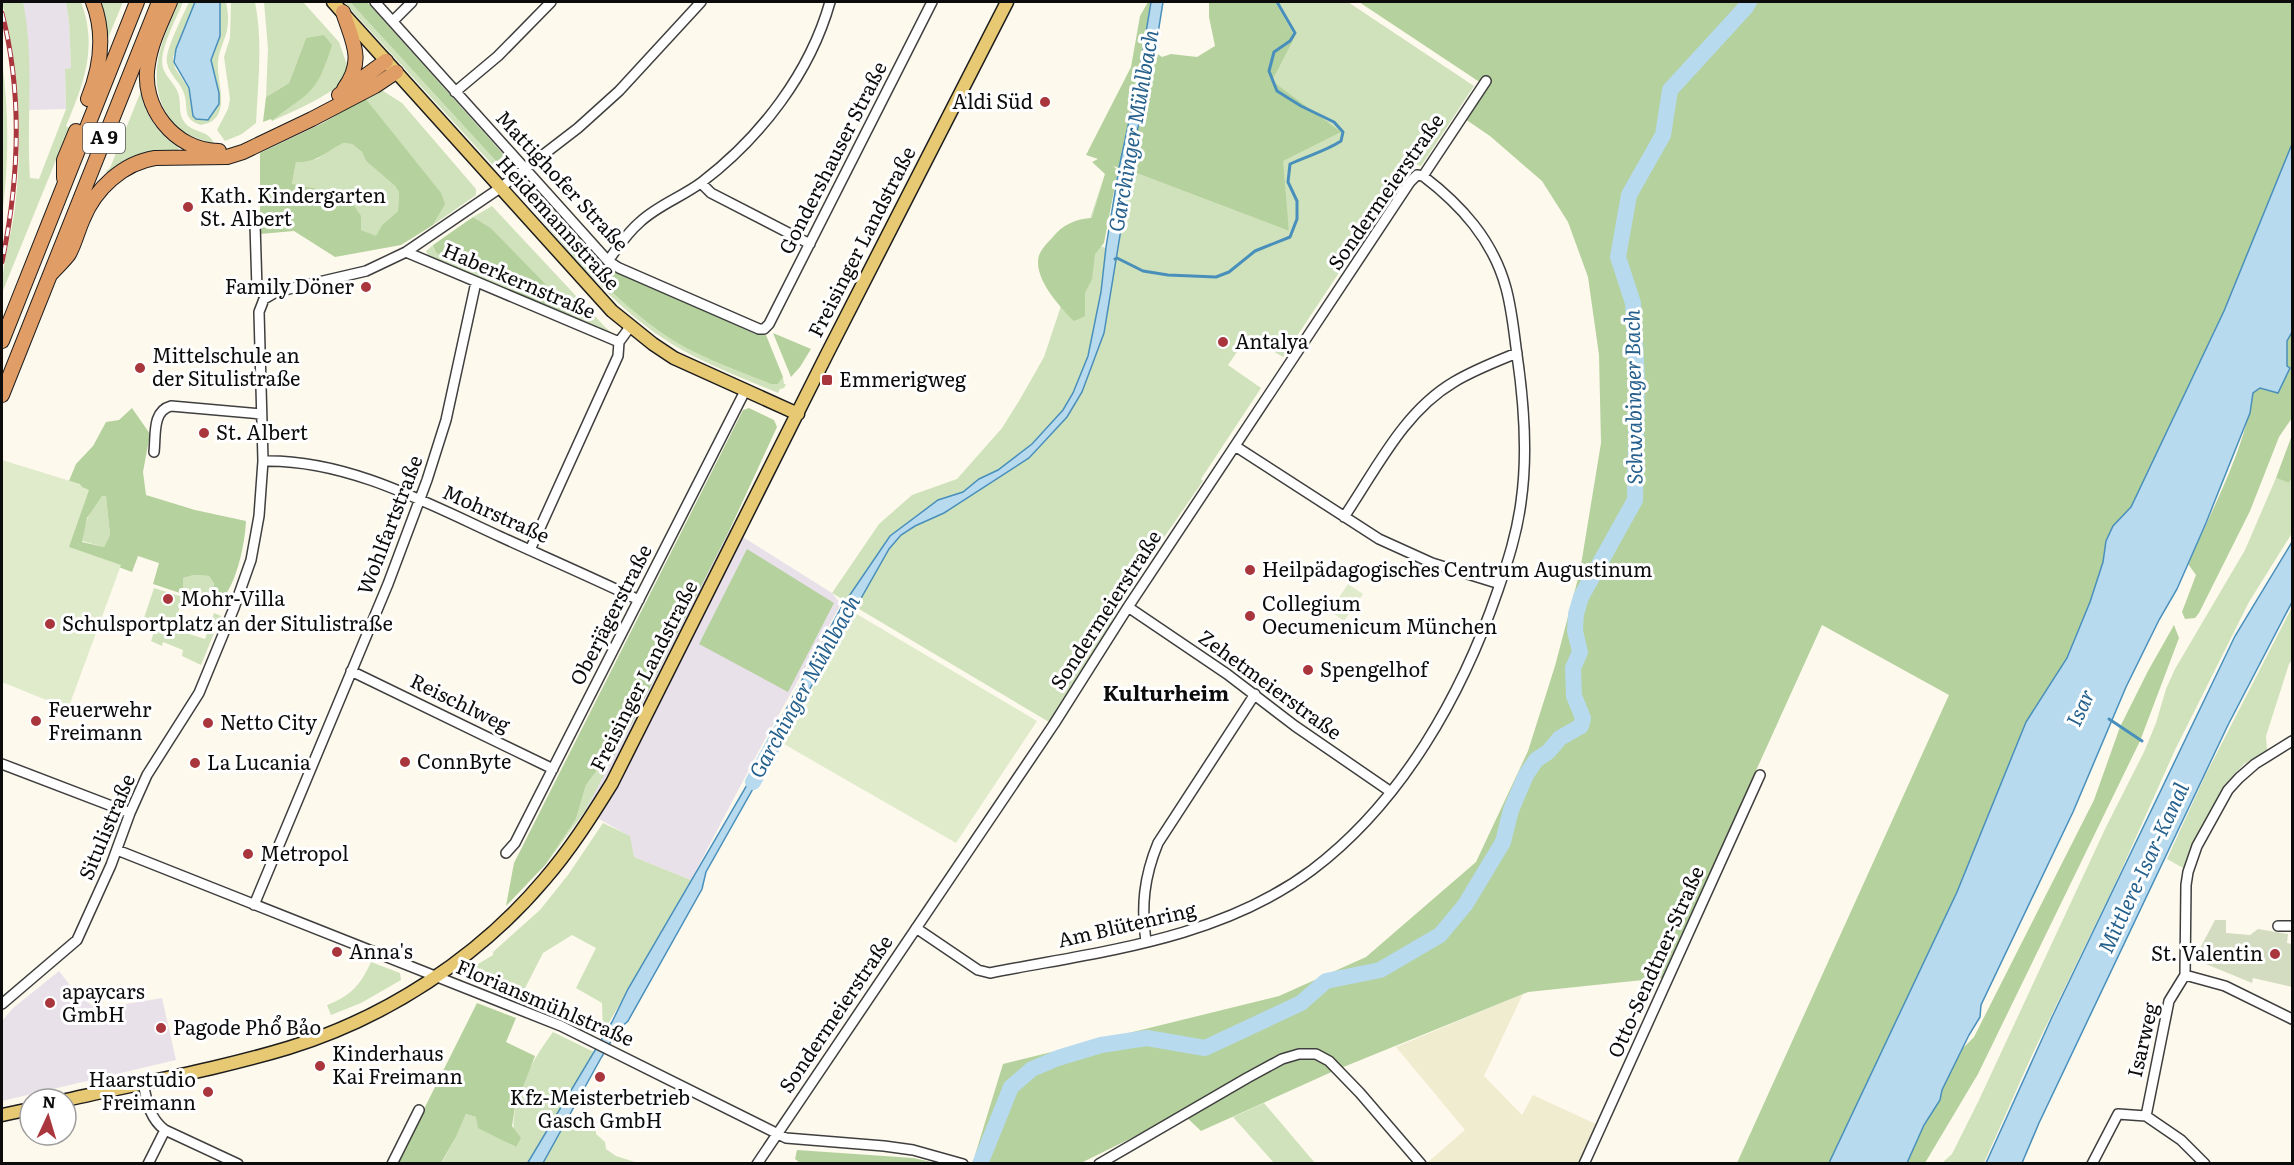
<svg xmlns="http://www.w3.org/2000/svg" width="2294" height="1165" viewBox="0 0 2294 1165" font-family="Literata,serif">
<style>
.industrial{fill:#e9e1ea}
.farmland{fill:#efecd0}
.green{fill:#d0e2bb}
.forest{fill:#b5d19d;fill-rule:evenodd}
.cemetery{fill:#d3dcc1}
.pitch{fill:#e0ebcc}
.water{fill:#b8daee;stroke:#498fbb;stroke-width:1.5}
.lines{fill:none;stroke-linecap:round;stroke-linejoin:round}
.stream{stroke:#498fbb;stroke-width:3}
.river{stroke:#b8daee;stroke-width:16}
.minor-casing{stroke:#3f3f3f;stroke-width:12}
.major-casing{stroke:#1d1d1d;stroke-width:15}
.highway-casing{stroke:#1d1d1d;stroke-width:16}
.minor{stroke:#fff;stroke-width:9}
.major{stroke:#e7c973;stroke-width:12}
.highway{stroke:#e19d66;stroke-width:14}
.rail-casing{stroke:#a9363d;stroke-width:5}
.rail{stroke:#fff;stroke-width:3;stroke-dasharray:9;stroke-linecap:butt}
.poi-dot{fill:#a9363d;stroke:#fff;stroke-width:2}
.labels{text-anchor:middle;stroke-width:6;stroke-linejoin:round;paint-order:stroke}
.shield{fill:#fff;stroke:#555;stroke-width:1.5}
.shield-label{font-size:18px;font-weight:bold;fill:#0c0c0c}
.poi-label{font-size:20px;fill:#0c0c0c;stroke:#fff;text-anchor:start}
.street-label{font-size:20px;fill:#0c0c0c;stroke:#fff}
.water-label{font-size:21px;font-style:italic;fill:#26618d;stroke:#fff}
.neighbourhood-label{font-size:21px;font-weight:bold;fill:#0c0c0c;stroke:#fff}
</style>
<rect width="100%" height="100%" fill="#fdf9ed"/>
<path class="industrial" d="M23,2H66L69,22L71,68L65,69L66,109L29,110V57Z
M730,529L832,593L841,604L764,741L691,880L634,857L629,836L585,811Z
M59,971L73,989L96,1009L162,998L176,1060L2,1101V1021L13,1008Z"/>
<path class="farmland" d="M1523,994L1484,1076L1522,1115L1533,1095L1598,1125L1581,1163H1429L1428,1162L1465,1130L1396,1047Z"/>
<path class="green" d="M2,2H23C35,59 26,120 30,178L39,179L66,109L65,69L71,68L69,22L66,2H81C98,47 84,83 66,126L69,128L2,293C1,264 12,236 15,207C23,139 19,68 2,2Z
M99,2H123L106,43Z
M178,2H183C177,18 158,51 163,68C166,78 177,85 179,96C181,106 178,114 185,123C195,134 207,129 214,143C196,140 178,132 168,116C144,77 163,39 178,2Z
M189,2H195L173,57L175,68L191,92L193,116L219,93L211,60L220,36V2H226C228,11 229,20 227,30C225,40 219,50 218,61C216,82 234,120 201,125C180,118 190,107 183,91C179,81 169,74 167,63C164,51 184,14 189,2Z
M231,2H255C263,42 258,82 256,123L242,134L225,141L217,130L228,109L230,99L224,57L230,38Z
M264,2H303L339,42L346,62L349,65L346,80C324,98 299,109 272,121C295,99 314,94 326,63L306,38L289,83L266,97L268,49Z
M344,2H350L506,172L513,165L514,169L506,175L499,172Z
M1275,2H1348L1474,86L1421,166L1412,163L1283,357L1248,336L1228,365L1261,388L1201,479L1203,481L1115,608L1110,630L1049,722L832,593L879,524L912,495L957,479L1002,428L1019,401L1044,357L1105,174L1092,244L1118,251L1131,171L1289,231L1272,81L1295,37Z
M2,60C9,112 9,164 2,216Z
M380,89L402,103L476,189V195L433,225L444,204L365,98Z
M141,91C144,116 159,134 179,148L178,150L155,152L109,174L106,171L110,168Z
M343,143L352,144L362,152L366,161L395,186L399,192L398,211L382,225L376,237L361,230L292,184L296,162L317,159Z
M523,193C571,250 621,312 688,348C716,363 748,372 778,384L783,377L784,384H786L784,388L780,389L778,393C733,374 686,357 647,327C598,290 560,241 520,195Z
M492,206L605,327L612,333L610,334L429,257L426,251L433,245L436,253L503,282L519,294L570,315L567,306L491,228L473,217Z
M2292,477V533L2249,602L2175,750L2115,884L2032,1055L1984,1163L1941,1164L1952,1154L1979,1100L2106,827L2144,752L2156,723L2166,689L2175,669L2245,550L2276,478L2289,483Z
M103,495L106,496L110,535L104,547L82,541C84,523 90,509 103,495Z
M194,575L209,576L222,599L230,591L224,607L183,594V578Z
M154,588L183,597L173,629L205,639L214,613L221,616L201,665L182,656L183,650L163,642L162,646L151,641L154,632L141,627Z
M2292,607V660L2289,664L2266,736L2267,750L2244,764L2229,780V782L2195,839L2185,869L2167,859L2205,776Z
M632,723L585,811L546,864L576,819L586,785Z
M603,823L630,836L634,857L691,880L603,1033L602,1003L576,988L596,948L572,935L543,953L520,998L473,980L470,974L473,967L493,955V952L540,910L568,875Z
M371,962L400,973L401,980L361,1003L331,1015L327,1005C351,996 361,984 371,962Z
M553,1032L594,1052L527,1163L441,1164L456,1137L466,1114L476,1117L497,1136L515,1147C508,1102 527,1068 553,1032Z
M1264,1103L1315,1163H1274L1233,1117Z
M569,1115L596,1128V1134L605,1142L606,1149L616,1156L638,1163L543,1164Z"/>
<path class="forest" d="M350,2H367L513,165L506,172Z
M1148,2H1151L1139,75L1119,168L1113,166L1118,170L1104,243L1095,254L1092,279L1085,293V316L1074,321C1060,307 1030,275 1040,253C1043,247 1048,242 1052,238C1063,224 1076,219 1092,218L1105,174L1092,162L1098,159L1086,155L1131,67L1140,16Z
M1209,2H1275L1295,37L1272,81L1341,132L1283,161L1289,231L1131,171L1137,132L1155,52L1162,57L1171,54L1197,57L1215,46L1209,17Z
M1359,2H2292V144L2224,311L2131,507L2113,526L2106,541L2103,562L2090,602L2067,658L2026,722L1957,892L1829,1163H1737L1949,695L1822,625L1662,978L1528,992L1336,1070L1201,1131L1182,1113L1081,1163H990L975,1155L1003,1064L1279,996L1366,957L1476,862L1528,751L1555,666L1580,571L1601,443L1599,355L1588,277L1568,222L1542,181L1490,136L1465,119L1481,83Z
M324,35L332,45C326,63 321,82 306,95C295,104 283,111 272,121L271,119L263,122L266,97L289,83L306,38Z
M365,98L441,193L445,204L433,225L401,245L335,257L294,231L260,234V153L323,123ZM343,143L352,144L362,152L366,161L395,186L399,192L398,211L382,225L376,236L361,230V216L347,195L292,184L296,162C316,163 327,152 343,143Z
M525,179L597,258L608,266L755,334L766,335L783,377L778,384H771C735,369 695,356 662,333C614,300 555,237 520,189V184Z
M473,217L491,228L567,306L571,315L519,294L503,282L436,253L433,245Z
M2292,332V418L2279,437L2250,511L2199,613L2195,618L2185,619L2182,612L2196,575L2188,564C2211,512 2245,449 2253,393L2259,388L2278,393L2290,368L2287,366V341Z
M773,333L811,349L800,367L791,377Z
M132,408L150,434L143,472L146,495L195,510L246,521C245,543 237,583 222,599L213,596L214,584L209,576L194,575L183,578V594L153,584L159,563L138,556L132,572L64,547L56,512L76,464L93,446L106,422L119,420ZM102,496H106L110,535L104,547L82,542L87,518Z
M749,408L774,420L777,427L730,529L632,723L586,785L576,819L546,864L506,906L514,863L743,410Z
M2292,435V477L2289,483L2276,478Z
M747,549L834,603L788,692L699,644Z
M2174,625L2179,638L2140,741L1978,1074L1925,1163L1907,1164L1924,1125L1940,1100L1942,1090L1963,1048L1974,1037L2094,800L2120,727L2148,671Z
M477,1003L516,1018L506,1042L535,1056L515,1107L512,1126L521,1138L516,1147L478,1128L476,1117L466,1114L456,1137L441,1163H397Z
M797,1150L913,1158L936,1163H800L795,1159Z"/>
<path class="cemetery" d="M2215,920H2226V933L2250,935L2258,929L2288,934L2287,943L2292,944V987L2253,978L2252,983L2201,962L2197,954Z"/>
<path class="pitch" d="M2,460L80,484L82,487L89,490L69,547L121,565L68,709L2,682Z
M1348,584L1363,594L1344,621L1330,611Z
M855,613L1037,721L956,843L782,743Z"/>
<path class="water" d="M195,2H220V36L211,60L219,93V104L208,120L196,119L193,116L189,88L174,62L176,49Z
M1151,2H1163L1155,52L1137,132L1104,333L1082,392L1067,417L1029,458L944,513L915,526L901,535L889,549L778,745L769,741L841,608L890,536L938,500L963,492L979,479L998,470L1032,444L1063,410L1073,393L1088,356L1101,292L1106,247L1119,168L1139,75Z
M2292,144V332L2287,341V366L2290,368L2278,393L2260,388L2253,393L2250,413L2206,523L2177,589L2159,620L2126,687L2073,812L1981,1005L1980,1017L1969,1035L1942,1090L1940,1100L1924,1125L1907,1163H1829L1957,892L2026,722L2067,658L2090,602L2103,562L2106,541L2113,526L2131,507L2224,311Z
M2292,542V602L2228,725L2039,1123L2022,1163H1986L2052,1017L2235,636Z
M758,759L767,764L706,872L702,889L628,1021L617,1031L601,1058L543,1163L527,1164L612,1022L628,989L747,785Z"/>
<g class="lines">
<path class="stream" d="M1115,259L1117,258L1143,271L1168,275L1216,277L1229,272L1255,251L1290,237L1297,219V201L1288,182L1290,164C1307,156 1326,151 1341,141L1343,132L1334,122L1301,106L1277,91L1269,71L1274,52L1290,41L1295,33L1277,2
M2109,719L2142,741"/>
<path class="river" d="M753,782L785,723
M980,1164L1011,1087L1032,1069L1058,1058L1101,1045L1147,1038L1205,1048L1301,1003L1326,981L1380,970L1440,935L1465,905L1503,842L1511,810L1526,775L1536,760L1548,752L1560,738L1581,726L1583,718L1574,696L1573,668L1580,652L1575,631L1576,614L1581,597L1635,500L1637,381L1633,303L1618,257L1629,195L1663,135L1670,90L1746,7L1749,2"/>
<defs>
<path id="minor" d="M375,2L608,261L619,268L759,329H764L769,324L932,2
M393,21L412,2
M455,92L498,56L551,2
M1423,176L1486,81
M701,183L711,193L810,244
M255,224L257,289L266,296
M406,252L619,342
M608,261C618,247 627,233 640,222C658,205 682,197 702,182C761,137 810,73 830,2
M1235,446L1379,539L1432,563L1500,584
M154,452C156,435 152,411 171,406L261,414
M263,461C347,459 427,503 501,537C547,558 593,578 639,600
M1344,517C1376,470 1403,412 1454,382C1474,370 1495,362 1517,353
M530,550L618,356L619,342L630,327
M1128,607L1227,674L1295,726L1391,792
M351,671L553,769
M2292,741L2255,764L2239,778L2228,790L2197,846L2188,872L2186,885L2185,975L2225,986L2292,1019
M2,764L130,813
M117,850L561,1026L786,1138L884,1146L913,1150L963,1164
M506,853L515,843L745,391
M254,905L388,584L427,480L446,420L476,282
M2278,926H2292
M916,928L978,970L990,973C1101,951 1218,940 1312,870C1402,802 1462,695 1498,590C1508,561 1517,533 1521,502C1528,454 1524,403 1517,355C1514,333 1512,310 1506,288C1493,240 1461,205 1423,176
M1146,942C1141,906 1144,877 1158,843L1255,694
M2185,975L2169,1001L2146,1116L2181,1140L2205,1164
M2,1004L77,940L111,865L130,813L147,775L199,693L234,608L251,560L259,516L263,461L259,312L264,299L276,292L366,271L406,252L500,188L578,128L619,91L701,2
M143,1083C147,1101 149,1118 165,1130L148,1164
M165,1130L238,1164
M392,1164L419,1110
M757,1164L1054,724L1128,607L1410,182L1417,175L1423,176
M1099,1164L1247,1078L1282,1059L1299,1054H1316L1329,1061L1360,1093L1421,1164
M1584,1164L1760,775
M2092,1164L2118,1114L2146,1116"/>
<path id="major" d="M333,2L612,311L653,344L674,358L798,414
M66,1100C140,1083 215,1070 288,1048C386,1018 478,958 544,880C570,850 591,817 612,783L827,354L1007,2
M2,1115L30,1109"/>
<path id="highway" d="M170,2C162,21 151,42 148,64C140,106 174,151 219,151
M343,12C353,43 365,60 344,89
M339,95L386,61
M88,99C101,67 105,33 93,2
M64,178V160L76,131
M50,275C56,268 64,261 69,254C75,243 78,230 83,219C95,189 123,163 155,158L227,157L243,152L312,119L375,86L396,72
M2,341L137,2
M2,395L159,2"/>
</defs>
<use href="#minor" class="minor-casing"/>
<use href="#major" class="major-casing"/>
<use href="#highway" class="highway-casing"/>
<use href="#minor" class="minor"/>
<use href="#major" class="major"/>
<use href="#highway" class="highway"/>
<defs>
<path id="rail" d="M2,13C23,95 19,180 2,262"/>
</defs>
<use href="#rail" class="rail-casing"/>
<use href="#rail" class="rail"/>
</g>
<g class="poi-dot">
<circle cx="1045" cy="102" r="6"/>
<circle cx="188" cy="207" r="6"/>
<circle cx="366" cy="287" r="6"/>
<circle cx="1223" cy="342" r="6"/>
<circle cx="140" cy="368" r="6"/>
<rect x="821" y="374" width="12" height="12" rx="3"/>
<circle cx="204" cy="433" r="6"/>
<circle cx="1250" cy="570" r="6"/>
<circle cx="168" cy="599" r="6"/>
<circle cx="1250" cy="616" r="6"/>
<circle cx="50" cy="624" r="6"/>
<circle cx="1308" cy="670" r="6"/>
<circle cx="36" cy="721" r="6"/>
<circle cx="208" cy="723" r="6"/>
<circle cx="405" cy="762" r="6"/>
<circle cx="195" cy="763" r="6"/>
<circle cx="248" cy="854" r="6"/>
<circle cx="337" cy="952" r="6"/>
<circle cx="2275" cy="954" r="6"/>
<circle cx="50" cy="1003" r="6"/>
<circle cx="161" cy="1028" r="6"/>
<circle cx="320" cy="1066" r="6"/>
<circle cx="600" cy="1077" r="6"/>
<circle cx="208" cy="1092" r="6"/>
</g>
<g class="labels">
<rect class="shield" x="83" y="123" width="42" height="30" rx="4.5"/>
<g class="shield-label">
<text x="104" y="144">A 9</text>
</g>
<g class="poi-label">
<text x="1033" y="109" text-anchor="end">Aldi Süd</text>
<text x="200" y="203">Kath. Kindergarten<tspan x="200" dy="23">St. Albert</tspan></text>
<text x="354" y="294" text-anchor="end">Family Döner</text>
<text x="1235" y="349">Antalya</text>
<text x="152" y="363">Mittelschule an<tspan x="152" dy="23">der Situlistraße</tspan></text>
<text x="839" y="387">Emmerigweg</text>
<text x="216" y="440">St. Albert</text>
<text x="1262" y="577">Heilpädagogisches Centrum Augustinum</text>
<text x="180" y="606">Mohr-Villa</text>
<text x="1262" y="611">Collegium<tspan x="1262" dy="23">Oecumenicum München</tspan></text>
<text x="62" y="631">Schulsportplatz an der Situlistraße</text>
<text x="1320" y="677">Spengelhof</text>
<text x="48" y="717">Feuerwehr<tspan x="48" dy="23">Freimann</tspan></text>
<text x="220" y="730">Netto City</text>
<text x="417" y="769">ConnByte</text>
<text x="207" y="770">La Lucania</text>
<text x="260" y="861">Metropol</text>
<text x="349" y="959">Anna's</text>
<text x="2263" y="961" text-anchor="end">St. Valentin</text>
<text x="62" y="999">apaycars<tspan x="62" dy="23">GmbH</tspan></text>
<text x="173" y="1035">Pagode Phổ Bảo</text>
<text x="332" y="1061">Kinderhaus<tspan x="332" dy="23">Kai Freimann</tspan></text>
<text x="196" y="1087" text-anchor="end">Haarstudio<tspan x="196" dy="23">Freimann</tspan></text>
<text x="600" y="1105" text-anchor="middle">Kfz-Meisterbetrieb<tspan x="600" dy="23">Gasch GmbH</tspan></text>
</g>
<g class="street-label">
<text transform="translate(833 158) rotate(-63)" y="7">Gondershauser Straße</text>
<text transform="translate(562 181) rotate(47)" y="7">Mattighofer Straße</text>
<text transform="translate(1386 192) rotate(-55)" y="7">Sondermeierstraße</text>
<text transform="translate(558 223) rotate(48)" y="7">Heidemannstraße</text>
<text transform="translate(862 242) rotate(-63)" y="7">Freisinger Landstraße</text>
<text transform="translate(519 281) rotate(23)" y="7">Haberkernstraße</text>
<text transform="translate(496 514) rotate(24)" y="7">Mohrstraße</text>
<text transform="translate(390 525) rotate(-69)" y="7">Wohlfartstraße</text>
<text transform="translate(1106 610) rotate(-57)" y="7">Sondermeierstraße</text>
<text transform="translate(611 615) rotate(-63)" y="7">Oberjägerstraße</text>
<text transform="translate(644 676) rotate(-63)" y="7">Freisinger Landstraße</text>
<text transform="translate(1270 685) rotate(36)" y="7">Zehetmeierstraße</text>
<text transform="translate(460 703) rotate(26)" y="7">Reischlweg</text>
<text transform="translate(107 827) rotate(-67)" y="7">Situlistraße</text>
<text transform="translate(1127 925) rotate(-13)" y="7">Am Blütenring</text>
<text transform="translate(1656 962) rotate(-66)" y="7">Otto-Sendtner-Straße</text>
<text transform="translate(545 1003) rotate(23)" y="7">Floriansmühlstraße</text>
<text transform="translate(836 1014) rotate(-56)" y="7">Sondermeierstraße</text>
<text transform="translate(2143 1040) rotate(-77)" y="7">Isarweg</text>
</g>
<g class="water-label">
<text transform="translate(1134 131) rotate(-80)" y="7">Garchinger Mühlbach</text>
<text transform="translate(1634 397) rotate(-91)" y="7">Schwabinger Bach</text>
<text transform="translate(805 687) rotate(-61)" y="7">Garchinger Mühlbach</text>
<text transform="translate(2081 708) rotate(-65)" y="7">Isar</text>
<text transform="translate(2144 868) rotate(-65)" y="7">Mittlere-Isar-Kanal</text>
</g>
<g class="neighbourhood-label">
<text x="1166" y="701">Kulturheim</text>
</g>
</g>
<rect width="2294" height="1165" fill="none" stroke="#0c0c0c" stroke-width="6"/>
<g transform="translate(48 1117) rotate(4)"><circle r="28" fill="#ffffff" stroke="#9e9e9e" stroke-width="1.5"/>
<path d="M0-4.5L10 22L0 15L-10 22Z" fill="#a9363d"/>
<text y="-9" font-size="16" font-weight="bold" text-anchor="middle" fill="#0c0c0c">N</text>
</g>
</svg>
